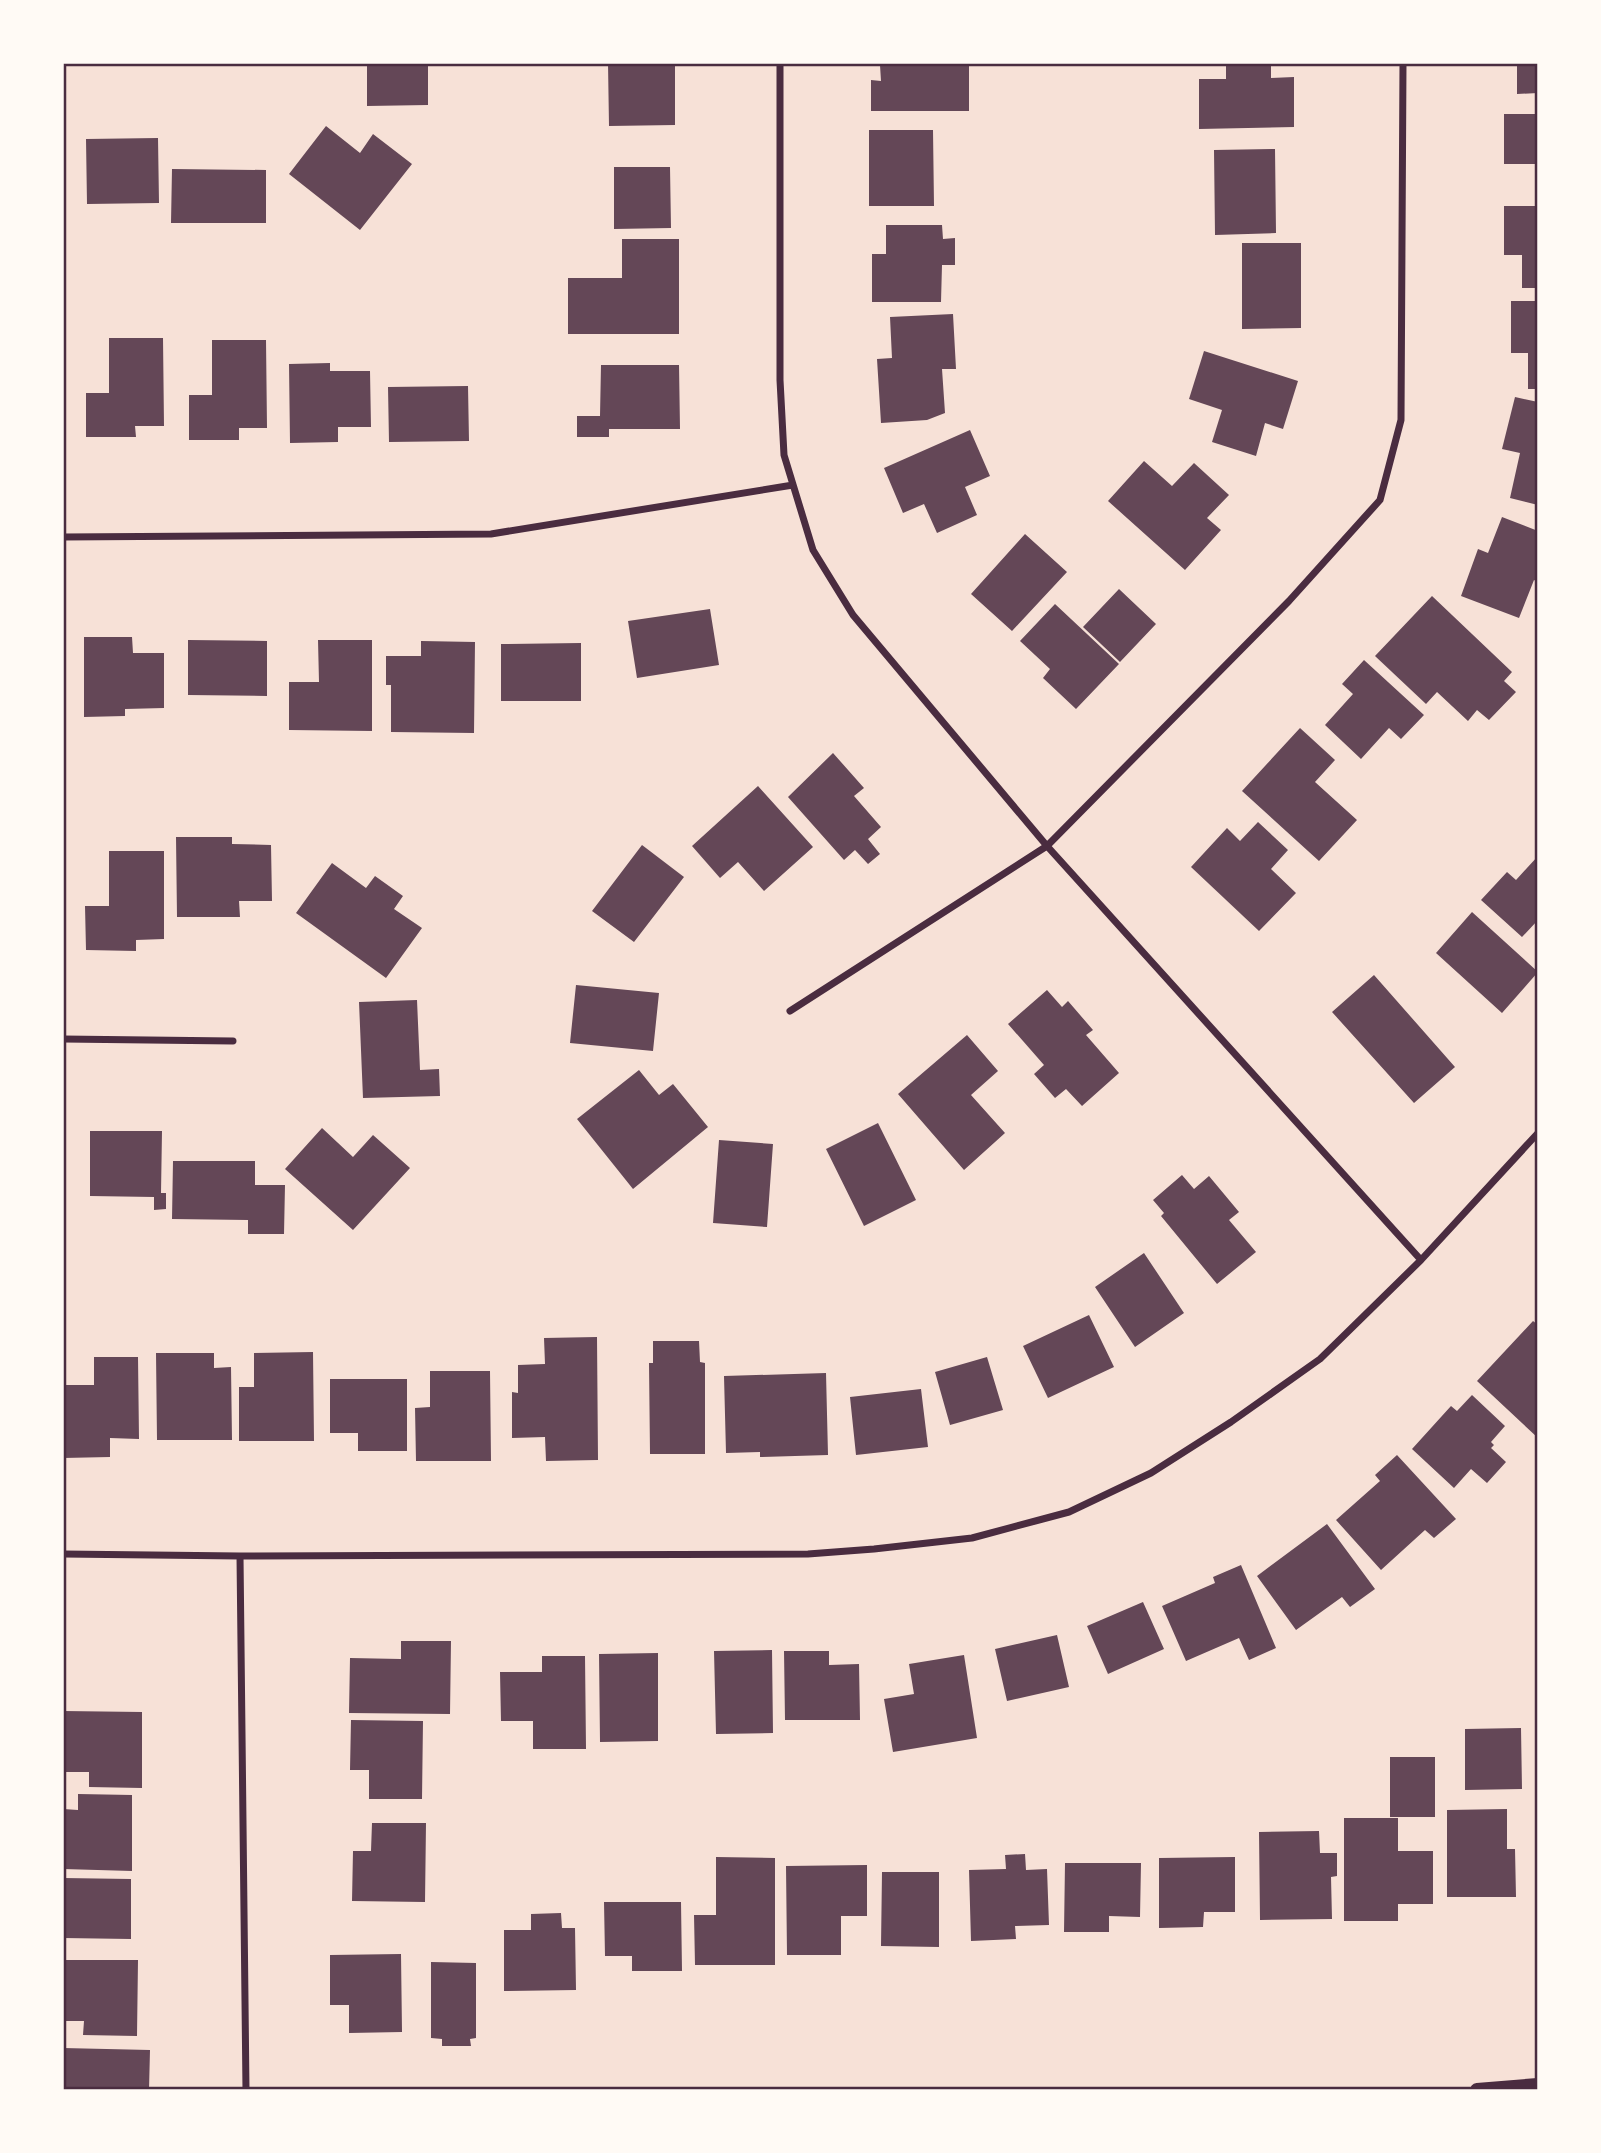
<svg xmlns="http://www.w3.org/2000/svg" width="1601" height="2153" viewBox="0 0 1601 2153" font-family="'Nunito Sans',sans-serif">
<style>
.building{fill:#644757}
.lines{fill:none;stroke-linecap:round;stroke-linejoin:round}
.minor{stroke:#4a2c40;stroke-width:7}
.secondary{stroke:#4a2c40;stroke-width:14}
.neatline{fill:none;stroke:#4a2c40;stroke-width:2.5}
</style>
<rect width="100%" height="100%" fill="#f7e1d7"/>
<path class="building" d="M367,63H428V105L367,106Z
M608,63H675V125L609,126Z
M887,63L969,64V111H871V80L881,81L880,65H887Z
M1226,63H1271V78L1294,77V127L1199,129V79H1226Z
M1517,63H1538V93L1517,94Z
M1504,114H1538V164H1504Z
M326,126L360,153L373,134L412,164L360,230L289,174Z
M869,130H933L934,206H869Z
M158,138L159,203L87,204L86,139Z
M1275,149L1276,233L1215,235L1214,150Z
M614,167H670L671,228L614,229Z
M172,169L266,170V223H171Z
M1504,206H1538V288H1522V255H1504Z
M886,225H942L943,239L955,238V265H942L941,302H872V254H886Z
M622,239H679V334H568V278H622Z
M1242,243H1301V328L1242,329Z
M1511,301H1538V389H1528V353H1511Z
M953,314L956,369H942L945,413L927,420L881,423L877,359L892,358L890,317Z
M109,338H163L164,426H135L136,437H86V393H109Z
M212,340H266L267,428H239V440H189V395H212Z
M1204,351L1298,381L1283,429L1265,423L1256,456L1212,442L1222,410L1189,399Z
M330,363V371H370L371,427H338V442L290,443L289,364Z
M601,365H679L680,429H609V437H577V416H600Z
M468,386L469,441L389,442L388,387Z
M1515,397L1538,402V505L1510,498L1520,453L1502,449Z
M970,430L990,476L965,487L977,515L937,533L924,504L903,513L884,468Z
M1144,461L1172,486L1194,463L1229,495L1207,518L1221,530L1185,570L1108,501Z
M1502,517L1538,531V582L1534,580L1519,618L1461,596L1478,549L1488,553Z
M1025,534L1067,572L1012,631L971,594Z
M1119,589L1156,624L1120,662L1083,627Z
M1432,596L1512,672L1504,681L1516,692L1489,720L1477,710L1468,721L1437,692L1426,704L1375,656Z
M1055,604L1119,664L1076,709L1043,678L1050,669L1020,641Z
M710,609L719,665L637,678L628,621Z
M84,637H132L133,653H164V708L125,709V716L84,717Z
M188,640L267,641V696L188,695Z
M318,640H372V731L289,730V682H319Z
M421,641L475,642L474,733L391,732V685H386V656H421Z
M581,643V701H501V644Z
M1364,660L1424,715L1401,739L1389,728L1361,759L1325,725L1353,694L1342,684Z
M1300,728L1335,760L1315,782L1357,820L1319,861L1242,791Z
M833,753L864,788L854,796L881,827L868,839L880,854L868,864L855,850L844,860L788,797Z
M758,786L813,847L764,891L738,862L720,878L692,846Z
M1258,822L1288,850L1271,869L1296,893L1259,931L1191,867L1227,828L1240,841Z
M176,837H232V844L271,845L272,901H239L240,917H177Z
M642,845L684,877L634,942L592,911Z
M109,851H164V939L136,940V951L86,950L85,906H109Z
M1538,856V920L1522,937L1481,900L1507,872L1516,880Z
M332,863L366,888L375,876L403,896L394,909L422,928L386,978L296,913Z
M1472,912L1538,972L1502,1013L1436,953Z
M1374,975L1455,1067L1414,1103L1332,1012Z
M576,985L659,993L653,1051L570,1043Z
M1047,990L1062,1007L1068,1001L1093,1030L1086,1035L1119,1073L1082,1106L1066,1089L1055,1098L1034,1074L1044,1065L1008,1024Z
M417,1000L420,1070L439,1069L440,1096L363,1098L359,1002Z
M967,1035L998,1071L971,1095L1005,1133L964,1170L898,1094Z
M639,1070L659,1095L673,1084L708,1127L633,1189L577,1119Z
M878,1123L916,1200L864,1226L826,1149Z
M322,1128L353,1157L373,1135L410,1168L353,1230L285,1169Z
M90,1131H162L161,1193H166V1209L154,1210V1197L90,1196Z
M719,1140L773,1144L767,1227L713,1223Z
M173,1161H255V1185H285L284,1234H248V1220L172,1219Z
M1182,1175L1194,1189L1209,1176L1239,1212L1229,1220L1256,1252L1217,1284L1161,1216L1164,1213L1153,1200Z
M1144,1253L1184,1313L1135,1347L1095,1287Z
M1089,1315L1114,1367L1048,1398L1023,1346Z
M1533,1321L1538,1325V1438L1477,1381Z
M597,1337L598,1460L546,1461L545,1437L512,1438V1392L518,1393V1365L545,1364L544,1338Z
M653,1341H699L700,1362L705,1363V1454H650L649,1363H653Z
M313,1352L314,1441H239V1387H254V1353Z
M156,1353H214V1368L231,1367L232,1440H157Z
M94,1357H138L139,1439L110,1438V1457L63,1458V1385H94Z
M987,1357L1003,1410L950,1425L935,1372Z
M430,1371H490L491,1461H416L415,1408L430,1407Z
M826,1373L828,1455L760,1457V1452L726,1453L724,1376Z
M330,1379H407V1451H358V1433H330Z
M921,1389L928,1447L856,1455L850,1397Z
M1472,1395L1505,1426L1491,1442L1494,1445L1491,1448L1506,1462L1487,1483L1471,1469L1454,1488L1412,1449L1451,1406L1457,1411Z
M1397,1455L1456,1519L1434,1538L1425,1530L1381,1570L1336,1520L1380,1481L1375,1475Z
M1327,1524L1375,1589L1350,1607L1342,1597L1296,1630L1257,1576Z
M1241,1565L1276,1648L1249,1660L1239,1638L1186,1661L1162,1606L1215,1583L1213,1577Z
M1143,1602L1164,1649L1108,1674L1087,1626Z
M1057,1635L1069,1687L1007,1701L995,1649Z
M401,1641H451L450,1714L349,1713L350,1658L401,1659Z
M772,1650L773,1733L716,1734L714,1651Z
M784,1651H829V1665L859,1664L860,1720H785Z
M658,1653V1741L600,1742L599,1654Z
M964,1655L977,1738L893,1752L884,1699L914,1694L909,1664Z
M542,1656H585L586,1749H533V1721H501L500,1672H542Z
M63,1711L142,1712V1788L89,1787V1772H63Z
M351,1720L423,1721L422,1799H369V1770H350Z
M1521,1728L1522,1789L1465,1790V1729Z
M1390,1757H1435V1817H1390Z
M78,1794L132,1795V1871L63,1869V1809L78,1810Z
M1507,1809V1849H1515L1516,1897H1447V1810Z
M1344,1818H1398V1851H1433V1904H1398V1921H1344Z
M372,1823H426L425,1902L352,1901L353,1851H371Z
M1319,1831L1320,1853H1337V1876L1331,1877L1332,1919L1260,1920L1259,1832Z
M1025,1854L1026,1870L1047,1869L1049,1925L1015,1926L1016,1939L971,1941L969,1870L1006,1869L1005,1855Z
M716,1857L775,1858V1965H695L694,1915H716Z
M1235,1857V1912H1204L1203,1927L1159,1928V1858Z
M1065,1863H1141L1140,1917L1109,1916V1932H1064Z
M867,1865V1916H841V1955H787L786,1866Z
M882,1872H939V1947L881,1946Z
M63,1878L131,1879V1939L63,1938Z
M604,1902H681L682,1971H632V1956H605Z
M561,1913L562,1928H575L576,1990L504,1991V1930H531V1914Z
M401,1954L402,2032L349,2033V2005H330V1955Z
M63,1960H138L137,2036L83,2035L84,2021H63Z
M431,1962L476,1963V2038L470,2039L471,2046H442V2039L431,2038Z
M63,2048L150,2050L149,2090H63Z"/>
<g class="lines">
<path class="minor" d="M780,63V380L784,455L813,550L853,615L1047,846L1421,1260
M63,537L491,534L793,485
M790,1011L1047,846L1289,601L1380,500L1401,420L1403,63
M63,1039L233,1041
M63,1554L240,1556L808,1554L874,1549L972,1538L1069,1512L1151,1473L1231,1422L1320,1359L1421,1260L1538,1133
M240,1556L246,2090"/>
<path class="secondary" d="M1477,2090L1538,2085"/>
</g>
<rect width="1601" height="2153" fill="none" stroke="#fffaf5" stroke-width="130"/>
<rect x="65" y="65" width="1471" height="2023" class="neatline"/>
</svg>
